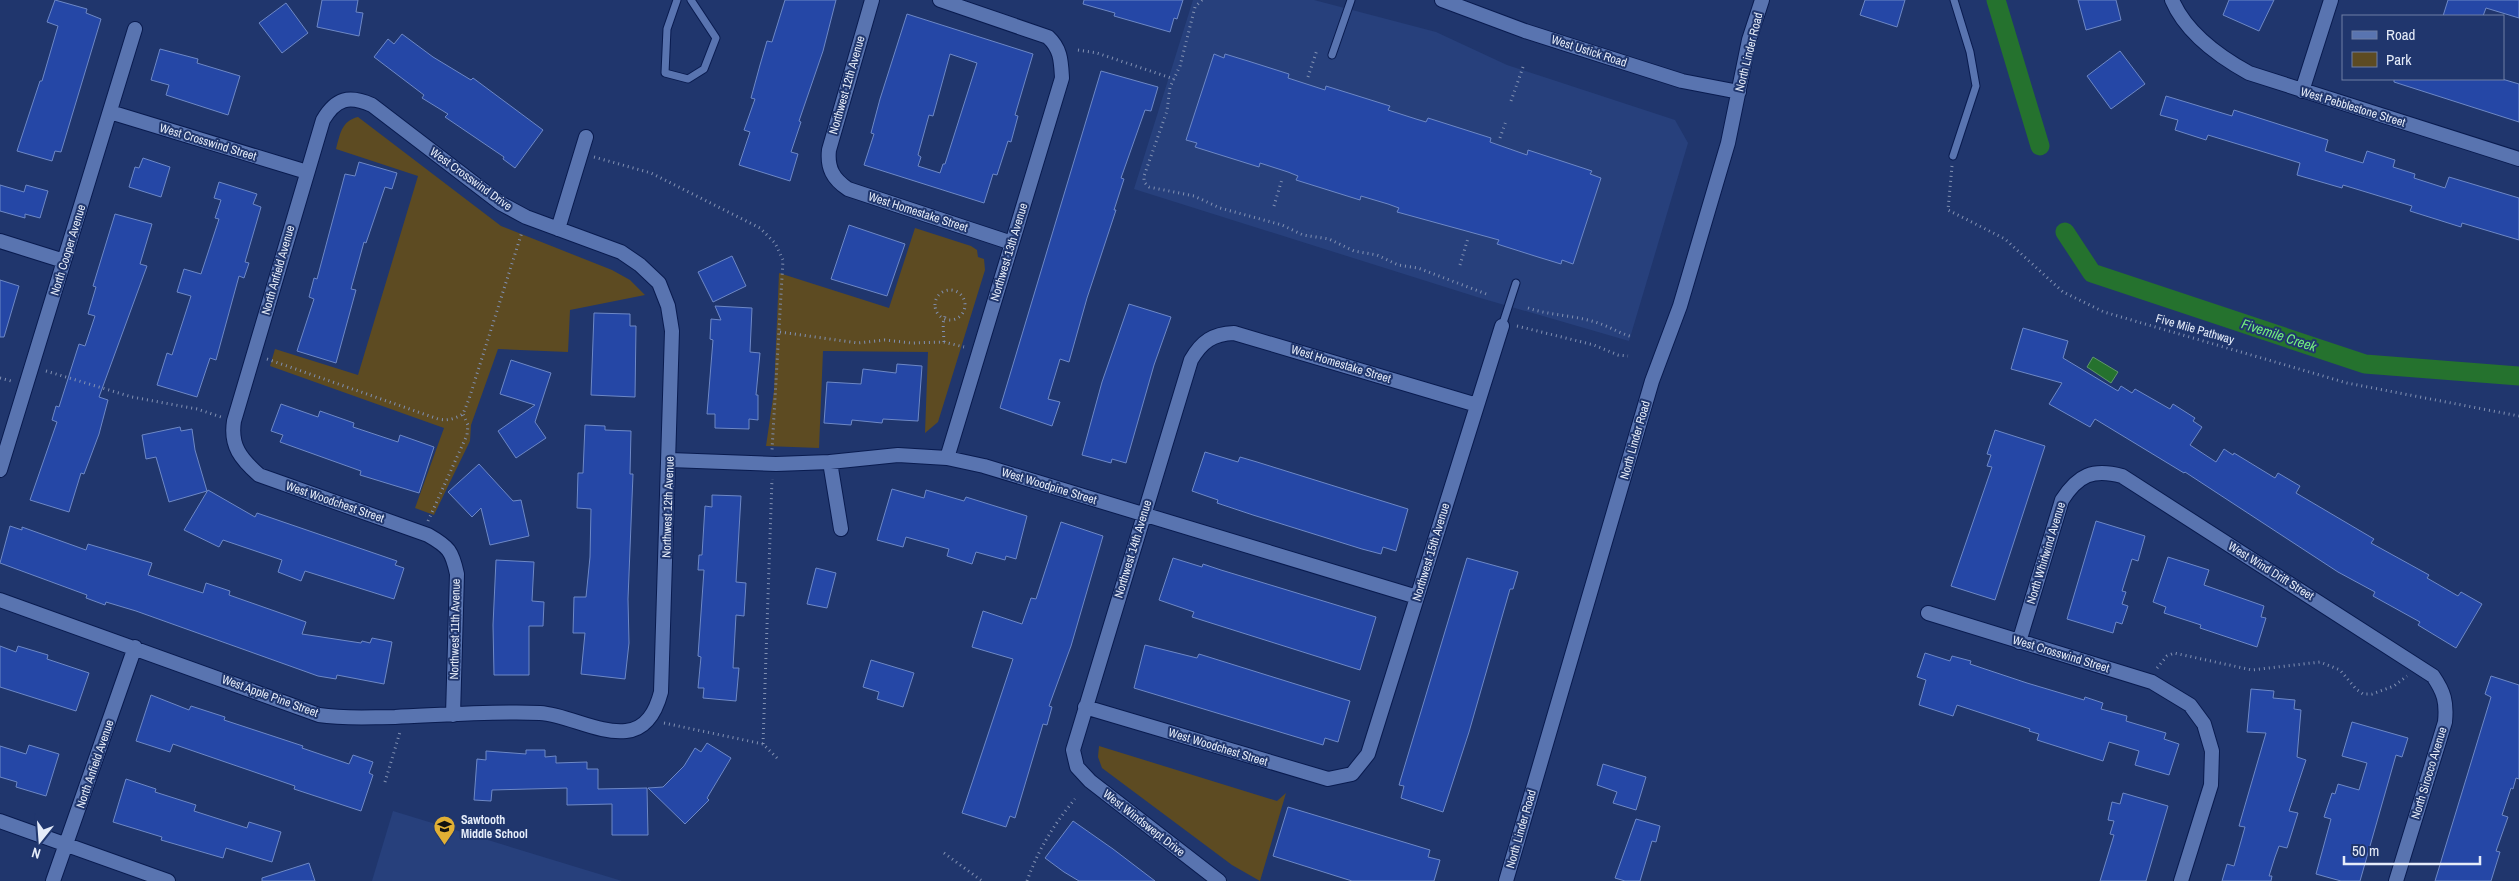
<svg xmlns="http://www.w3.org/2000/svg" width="2519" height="881" viewBox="0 0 2519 881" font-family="'Archivo Narrow',sans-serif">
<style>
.built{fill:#27407c}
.green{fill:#5d4b22}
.water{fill:#25722e;stroke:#5f976b}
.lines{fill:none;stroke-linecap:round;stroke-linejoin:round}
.canal{stroke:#25722e;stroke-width:19}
.building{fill:#2547a6;stroke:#6d88c6;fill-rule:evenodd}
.service-casing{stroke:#091b4f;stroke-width:9}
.minor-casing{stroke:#091b4f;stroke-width:16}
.secondary-casing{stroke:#091b4f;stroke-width:16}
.path{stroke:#8291b3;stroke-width:3;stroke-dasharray:1 4;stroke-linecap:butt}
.service{stroke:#5974b0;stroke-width:7}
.minor{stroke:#5974b0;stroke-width:14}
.secondary{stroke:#5974b0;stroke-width:14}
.labels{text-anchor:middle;stroke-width:4;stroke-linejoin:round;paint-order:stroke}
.street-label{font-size:12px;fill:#e5ecf9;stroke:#20366d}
.poi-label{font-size:12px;font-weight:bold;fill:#e5ecf9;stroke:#20366d;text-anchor:start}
.water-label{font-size:14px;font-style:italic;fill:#74ef7e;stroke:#20366d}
</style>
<rect width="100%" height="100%" fill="#20366d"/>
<path class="built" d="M1193,0H1314L1436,32L1507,65L1675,120L1688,143L1629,341L1477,297L1134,189Z
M393,811L622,881H372Z"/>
<path class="green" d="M358,117L501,226L612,270L630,280L645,295L570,310L568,352L498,349L471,425L470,441L434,515L415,508L444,428L270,366L275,349L358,375L418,176L336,149C340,135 341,121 358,117Z
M915,228L971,246L977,250L978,257L984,259L985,270L938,422L925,433L928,352L823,351L819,448L766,446L774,391L779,273L889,308Z
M1099,746L1277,801L1286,793L1260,881L1232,865L1102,768L1098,757Z"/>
<path class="water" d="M2093,357L2118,372L2111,383L2087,367Z"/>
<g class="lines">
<path class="canal" d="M1996,0L2040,146
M2065,232L2092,273L2365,364L2519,376"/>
</g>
<path class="building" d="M55,0L87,9L86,13L101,19L61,152L55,151L52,161L17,151L40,81H42L58,26L47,22Z
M322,0H358L356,12L363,13L359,36L317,27Z
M785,0H836L823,51L799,121L801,122L791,152L798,154L790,181L739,165L750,132L744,130L755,99L751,98L760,65L767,41L772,42Z
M1084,0H1183L1177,19L1174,18L1170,32L1114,16L1115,13L1083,4Z
M1865,0H1905L1897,27L1860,15Z
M2078,0H2116L2121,20L2086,30Z
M2229,0H2274L2259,31L2223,15Z
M2448,0H2519V18L2486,8L2483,16H2443Z
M286,3L308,33L282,53L259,23Z
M907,14L1033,54L1015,115L1018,116L1011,142L1008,141L997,175L993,174L984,203L864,165L874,134L871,133L880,99ZM950,54L977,63L945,164H943L940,173L918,166L921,157L918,155L929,115L933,116Z
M402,34L433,57L471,80L473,78L543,130L515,168L503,159L504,157L445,117L448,114L422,98L424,95L374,57L388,39L394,44Z
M160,49L198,59L197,63L240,76L228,115L166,95L169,85L151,80Z
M2120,51L2145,84L2111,109L2087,76Z
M1214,54L1224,58L1225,54L1248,61L1289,74L1288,78L1325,90L1326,86L1390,106L1388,110L1416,119L1426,122L1428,118L1491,138L1490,142L1527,155L1528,150L1592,171L1590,174L1601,178L1573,264L1562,260L1561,264L1538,257L1497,244L1499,240L1397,212L1399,208L1388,204L1361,196L1360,200L1296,180L1298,176L1288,172L1260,163L1259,167L1195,147L1197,143L1186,140Z
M1101,71L1158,87L1151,111L1145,110L1121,178L1124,179L1114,210H1116L1087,298L1069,362L1060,359L1048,399L1060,402L1052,426L1000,408Z
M2394,79H2502L2519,84V122L2394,82Z
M2166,96L2232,116L2234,110L2328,140L2325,151L2363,163L2367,151L2395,160L2393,167L2415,174L2414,178L2445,188L2449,177L2519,198V240L2462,223L2461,227L2410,211L2412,206L2343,185L2342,188L2297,175L2300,163L2208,135L2206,140L2175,130L2178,120L2160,115Z
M143,158L170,167L161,197L129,187L135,167L139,168Z
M359,162L397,173L392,189L385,187L366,243L364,242L351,289L356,290L336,363L297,351L314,299L309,297L314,278L317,279L345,174L355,176Z
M219,182L257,194L253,204L261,207L245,262L249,263L244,278L239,276L216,360L210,358L197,397L157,385L167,353L172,355L191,296L177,292L184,269L201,274L219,219L215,218L221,200L214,198Z
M0,185L24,192L26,185L48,191L40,218L25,214V218L0,211Z
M115,214L152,224L140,264L147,266L99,397L108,400L99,434L84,474L81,473L69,512L30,500L57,422L52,420L56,406L59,407L79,344L85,346L95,316L88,314L96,287L93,286Z
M849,225L905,244L887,296L831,279Z
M732,256L746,286L713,302L698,272Z
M0,280L19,286L4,337H0Z
M1129,304L1171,317L1154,365L1126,463L1112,459L1111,463L1082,455L1102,382Z
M715,306L752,308L750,352L760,353L756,395H758V420L749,419V429L715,428V414H707L713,340L710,339L711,319L721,320Z
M594,313L630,314V326H636L635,397L591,395Z
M2023,328L2068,341L2063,358L2118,391L2121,386L2132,393L2135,389L2170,409L2173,404L2195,418L2193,421L2202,427L2190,445L2216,462L2224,449L2233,455L2234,453L2275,478L2278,473L2300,486L2296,493L2374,539L2371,543L2429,575L2427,578L2458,596L2461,592L2482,604L2456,648L2418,625L2420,622L2373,596L2375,592L2338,572L2185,472L2184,473L2095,419L2090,427L2049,404L2062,383L2011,369Z
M511,360L551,373L535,422L546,438L516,458L498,431L535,405L500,394Z
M897,364L922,366L918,421L883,419L882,423L852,420L851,425L824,423L827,382L861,384L863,369L896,373Z
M281,404L318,417L320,411L354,423L353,427L398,442L400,435L434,447L419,493L360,475L361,471L280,442L283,435L271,431Z
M585,425L605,426V430L631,431L630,474H633L628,599L629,643L625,679L581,674L585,633H573L574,597H586L590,557L591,509L577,508L578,473H583Z
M180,427L181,431L192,429L195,450L207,491L169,502L156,457L146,459L142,435Z
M1995,430L2045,446L1995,600L1951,586L1992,467L1987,466L1991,455L1987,454Z
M1205,452L1238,462L1240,457L1257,462L1408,509L1396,551L1383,547L1381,554L1362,549L1253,515L1217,503L1218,500L1192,491Z
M479,464L513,501L521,500L529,536L490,545L481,508L472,517L448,492Z
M892,489L924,498L926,490L964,501L966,497L1027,516L1016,559L1006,556L1005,560L976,552L972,564L947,556L949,549L906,537L903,547L877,540Z
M208,490L255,517L257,513L397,561L395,565L404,568L394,599L305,571L301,581L278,572L282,560L223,540L219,547L184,530Z
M712,495L741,496L736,582L746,583L744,616L736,615L733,668H739L736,701L703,698L704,688H698L701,657L698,656L704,570H698L699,555H702L705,506L712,507Z
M2096,521L2145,536L2138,561L2132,559L2122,591L2126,592L2122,604L2128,606L2122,624L2116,622L2113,633L2067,619Z
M1061,522L1103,536L1071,646L1049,706L1052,707L1047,725L1043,724L1015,818L1010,816L1006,827L962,813L1013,659L972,647L983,611L1022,624L1031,598L1036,599Z
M10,526L22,530V527L86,550L88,544L152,563L148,575L203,593L206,583L230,591L229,595L306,622L302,634L361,643L362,641L370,643L372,638L392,642L384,684L337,675L336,679L318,676L136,611L106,602L105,605L86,598L87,595L0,563Z
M2168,557L2209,570L2204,585L2264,606L2261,617L2266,618L2257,647L2200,628L2201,625L2164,613L2166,607L2153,602Z
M1173,558L1202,567L1203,564L1221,570L1376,617L1360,670L1192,617L1194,612L1159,600Z
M1467,558L1518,572L1513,589H1510L1469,732L1443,812L1401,798L1404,786L1399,785Z
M496,560L534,562L532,601L544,602L543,626H529V675H494L493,625Z
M816,568L836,573L827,608L807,604Z
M1145,645L1197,658L1199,654L1350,701L1338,742L1325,738L1323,745L1134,688Z
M0,646L16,652L18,646L48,655L47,659L89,673L76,711L0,687Z
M1925,653L1950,661L1952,656L1971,661L1970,664L2027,683L2084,700L2085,697L2103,703L2101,709L2127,716L2126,721L2166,733L2164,739L2179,744L2169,775L2135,765L2139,751L2109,742L2103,761L2037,740L2039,734L2029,731L2030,729L1957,705L1953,716L1919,705L1926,680L1917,677Z
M871,660L914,673L903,707L877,699L879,692L863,687Z
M2491,676L2519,685V779L2516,778L2513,789L2511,788L2502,815L2508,817L2496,851L2500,852L2491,881H2435L2491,697L2485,694Z
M2251,689L2274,691L2273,698L2295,700L2294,709L2301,710L2297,757L2306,760L2289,811L2298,813L2287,848L2279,846L2275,857L2269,876H2272L2271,881H2222L2227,864L2234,866L2245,827L2239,826L2266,733L2247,732Z
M151,695L189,710L191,706L225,717L224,720L303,746L302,748L349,764L353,755L373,762L369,773L373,775L361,811L294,789L295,786L173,744L170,752L136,741Z
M2352,722L2408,738L2402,757L2396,755L2360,881H2341L2316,874L2331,819L2324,817L2332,793L2335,794L2338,784L2359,790L2367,763L2342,756Z
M707,743L731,758L707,798L709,800L685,824L648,788L663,787L684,766L695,748L701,752Z
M29,745L59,754L46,796L16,787L17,782L0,777V746L26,754Z
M526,750H545V757L556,756V763L587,762V769H598V789L647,788L648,835H612V804L567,805V788L492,790L491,801L474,800L477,759L486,760V751L526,754Z
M1603,764L1646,777L1636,810L1613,803L1617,792L1597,785Z
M126,779L156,789L155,792L196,805L194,811L247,828L249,822L281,832L272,862L226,848L223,858L161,840L162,837L113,822Z
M2123,793L2168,806L2146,881H2100L2114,835L2110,834L2114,821L2108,820L2112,802L2120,804Z
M1288,807L1430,850L1428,857L1440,860L1434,881H1352L1273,856Z
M1636,819L1660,826L1656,842L1652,841L1640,881H1625L1615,878Z
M1073,821L1113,849L1155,881H1079L1064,872L1045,858Z
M309,863L315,881H262V878Z"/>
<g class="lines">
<defs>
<path id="service" d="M677,0L667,29L665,73L688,79L704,69L716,38L691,0
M1332,55L1351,0
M1953,156L1976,86L1970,52L1954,0
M1502,326L1516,283"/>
<path id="minor" d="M872,0L829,150C827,168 833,179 848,189L1012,243
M940,0L1048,37C1061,49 1061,61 1062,78L947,458
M2172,0C2186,33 2218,56 2249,73L2519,159
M2302,91L2331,0
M110,112L307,172
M558,229L586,137
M0,241L64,261
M670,460L776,464L830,462L898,455L947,458L984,466L1417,597
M830,462L841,529
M0,470L135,29
M0,600L319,715C345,719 369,717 395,717C442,715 493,711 540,713C568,715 599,734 626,731C647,729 656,711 661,692L672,331L668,306L659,283L640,265L621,252L526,217L500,203L372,105C349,95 336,98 323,120L234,421C230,446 241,459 259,475L428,535C449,547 452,551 457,574L453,715
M1928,613L2152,682L2190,705L2204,724L2212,751L2211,785L2181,881
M2019,642L2062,500C2078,475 2093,468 2122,476L2433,676C2444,692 2447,702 2445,722L2396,881
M1085,707L1328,779L1352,774L1368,754L1502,326
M0,821L168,881
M53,881L135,647
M1219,881L1090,781L1077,767L1073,750L1191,360C1202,341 1213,334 1234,333L1477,405"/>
<path id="secondary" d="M1442,0L1525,31L1682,81L1739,92
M1506,881L1652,381L1680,306L1728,143L1749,40L1762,0"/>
</defs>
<use href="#service" class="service-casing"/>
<use href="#minor" class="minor-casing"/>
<use href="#secondary" class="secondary-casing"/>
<path class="path" d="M1202,0L1195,7L1180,66L1170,87L1167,111L1144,176V182L1149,187L1194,196L1220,208L1282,225L1303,235L1329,239L1354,251L1377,255L1398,265L1418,268L1489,295
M1078,50L1097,53L1174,79
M1308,77L1317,50
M1511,101L1523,67
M1500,138L1506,121
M594,157L651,173L760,228L775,243L783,260L772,450
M1952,166L1948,210L2005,239L2063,292L2104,312L2347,383L2519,416
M1274,206L1282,179
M1460,265L1468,238
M935 305a15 15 0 1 1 30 0a15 15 0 1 1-30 0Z
M1528,308C1551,316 1577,315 1601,324C1612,328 1621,334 1633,337
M1517,326L1594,345L1618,355L1628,356
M780,332L858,343L885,340L911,343L944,342L964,347
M944,342L943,323L946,313
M267,359L438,419C448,421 454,419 463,414L469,399L522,232
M46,371L132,397L197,409L221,417
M0,378L11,381
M428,521L467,435L468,425L463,414
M2157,668L2167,656L2174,653L2252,670L2320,662L2340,670L2356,689L2363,694H2372L2394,686L2407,676
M664,723L763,744L778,759
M763,744L772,479
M385,782L400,732
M944,853L982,881
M1027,881C1038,850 1054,824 1075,799"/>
<use href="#service" class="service"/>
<use href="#minor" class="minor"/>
<use href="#secondary" class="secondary"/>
</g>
<defs>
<symbol id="school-pin" viewBox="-11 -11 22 30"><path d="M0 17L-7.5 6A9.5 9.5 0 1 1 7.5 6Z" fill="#e1af34" stroke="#20366d"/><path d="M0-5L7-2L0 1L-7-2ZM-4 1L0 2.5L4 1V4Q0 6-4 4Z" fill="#111"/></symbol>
</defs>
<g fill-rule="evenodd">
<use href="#school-pin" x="432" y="814" width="25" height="34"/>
</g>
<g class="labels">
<g class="street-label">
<text transform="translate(1589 51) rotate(18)" y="4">West Ustick Road</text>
<text transform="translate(1749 52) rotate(-76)" y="4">North Linder Road</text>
<text transform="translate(847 85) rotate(-74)" y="4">Northwest 12th Avenue</text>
<text transform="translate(2353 107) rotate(17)" y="4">West Pebblestone Street</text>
<text transform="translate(208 142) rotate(17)" y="4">West Crosswind Street</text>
<text transform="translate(471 179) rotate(36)" y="4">West Crosswind Drive</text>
<text transform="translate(918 212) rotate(18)" y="4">West Homestake Street</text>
<text transform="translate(68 250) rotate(-73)" y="4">North Cooper Avenue</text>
<text transform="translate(1009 252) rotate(-73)" y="4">Northwest 13th Avenue</text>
<text transform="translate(278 270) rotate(-74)" y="4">North Anfield Avenue</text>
<text transform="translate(2195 329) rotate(16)" y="4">Five Mile Pathway</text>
<text transform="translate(1341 364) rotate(17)" y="4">West Homestake Street</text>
<text transform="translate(1635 440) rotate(-74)" y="4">North Linder Road</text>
<text transform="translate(1049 486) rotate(17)" y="4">West Woodpine Street</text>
<text transform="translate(335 502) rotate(19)" y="4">West Woodchest Street</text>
<text transform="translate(668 507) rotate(-88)" y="4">Northwest 12th Avenue</text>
<text transform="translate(1133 549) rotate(-73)" y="4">Northwest 14th Avenue</text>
<text transform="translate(1431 552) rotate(-73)" y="4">Northwest 15th Avenue</text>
<text transform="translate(2046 553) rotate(-73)" y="4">North Whirlwind Avenue</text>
<text transform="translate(2271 571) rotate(32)" y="4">West Wind Drift Street</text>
<text transform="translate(455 629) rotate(-89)" y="4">Northwest 11th Avenue</text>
<text transform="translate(2061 654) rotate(17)" y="4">West Crosswind Street</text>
<text transform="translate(270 696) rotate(20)" y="4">West Apple Pine Street</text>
<text transform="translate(1218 747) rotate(17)" y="4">West Woodchest Street</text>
<text transform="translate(95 764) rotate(-71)" y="4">North Anfield Avenue</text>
<text transform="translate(2429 773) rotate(-73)" y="4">North Sirocco Avenue</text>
<text transform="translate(1144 823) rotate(38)" y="4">West Windswept Drive</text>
<text transform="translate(1521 829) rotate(-74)" y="4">North Linder Road</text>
</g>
<g class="poi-label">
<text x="461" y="824">Sawtooth<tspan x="461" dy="14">Middle School</tspan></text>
</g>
<g class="water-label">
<text transform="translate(2279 335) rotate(18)" y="5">Fivemile Creek</text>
</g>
</g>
<rect x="2342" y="15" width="162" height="65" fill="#20366d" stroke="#6f7fa5"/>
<rect x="2352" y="31" width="25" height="8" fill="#5974b0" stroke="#6f7fa5"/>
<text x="2386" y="40" font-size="15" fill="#e5ecf9">Road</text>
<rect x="2352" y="52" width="25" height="15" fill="#5d4b22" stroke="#6f7fa5"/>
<text x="2386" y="65" font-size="15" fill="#e5ecf9">Park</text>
<g transform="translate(40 841) rotate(197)" stroke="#20366d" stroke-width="4" paint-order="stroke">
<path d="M0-4L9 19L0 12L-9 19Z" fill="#e5ecf9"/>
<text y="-8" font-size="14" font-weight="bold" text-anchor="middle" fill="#e5ecf9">N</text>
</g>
<path d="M2344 856v8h136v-8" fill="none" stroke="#e5ecf9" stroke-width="2.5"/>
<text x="2352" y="856" font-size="15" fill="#e5ecf9" stroke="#20366d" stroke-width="4" paint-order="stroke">50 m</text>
</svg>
